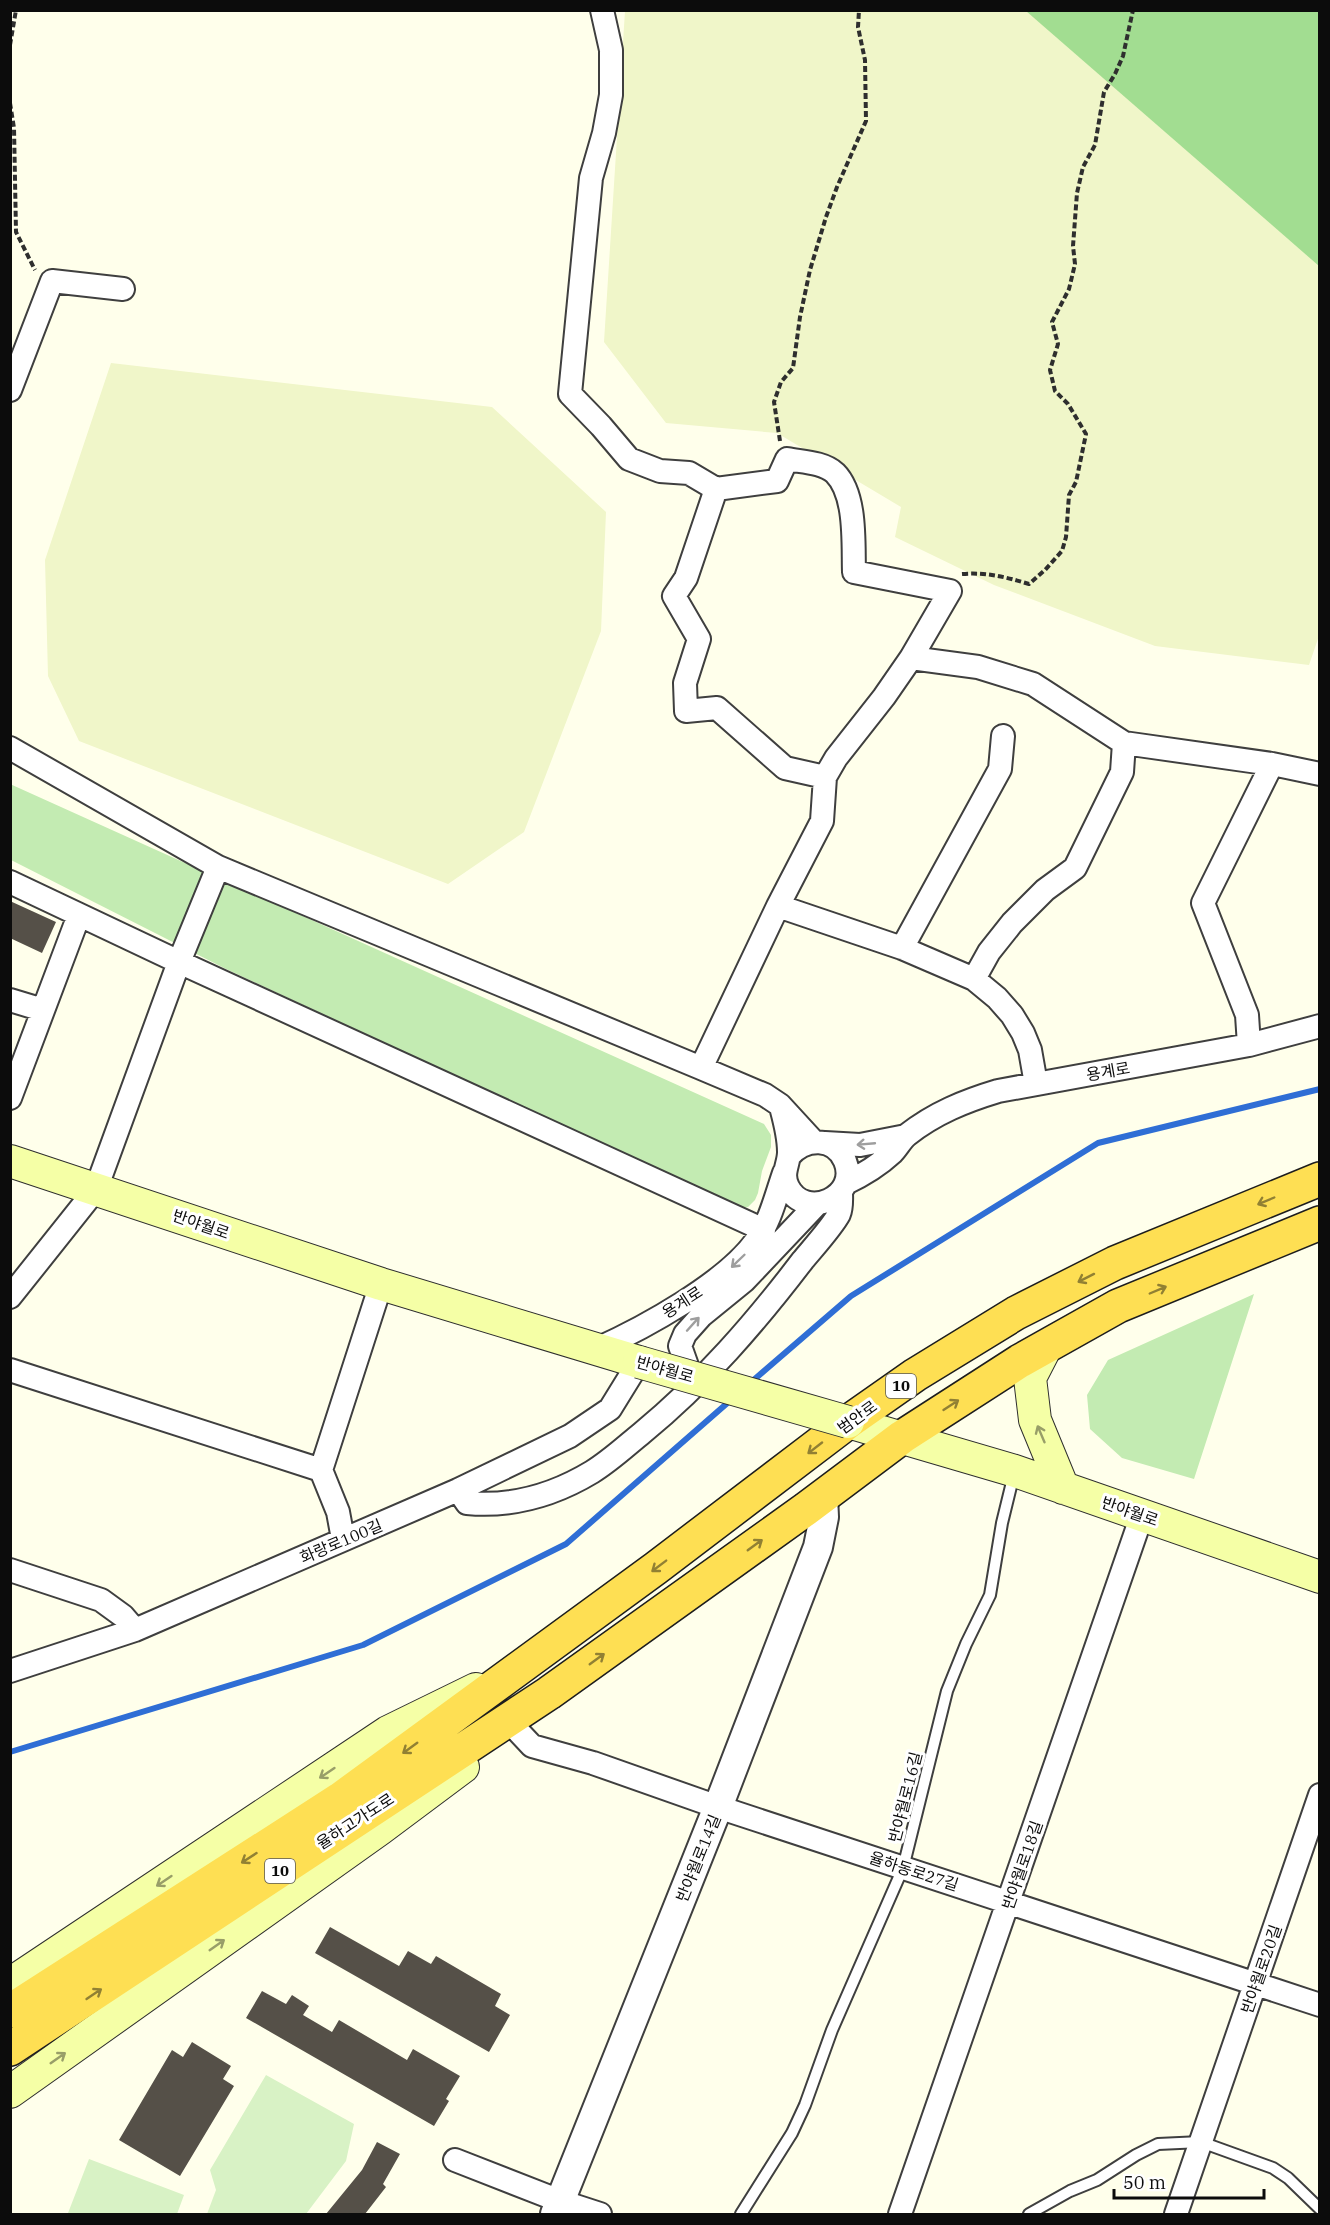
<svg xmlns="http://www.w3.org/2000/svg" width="1330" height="2225" viewBox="0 0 1330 2225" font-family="'IBM Plex Serif','Noto Sans KR',serif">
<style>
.farmland{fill:#f0f6c9}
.green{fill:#c3ebb2}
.forest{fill:#a2dd91}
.pitch{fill:#d8f2c5}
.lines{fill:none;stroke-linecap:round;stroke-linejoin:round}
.stream{stroke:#2f6ed5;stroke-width:6}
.building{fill:#555048}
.service-casing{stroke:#3f3f3f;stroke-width:14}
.minor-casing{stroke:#3f3f3f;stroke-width:26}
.tertiary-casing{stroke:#3f3f3f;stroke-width:32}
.secondary-casing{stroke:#2e2e2e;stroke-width:34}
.trunk-casing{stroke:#1d1d1d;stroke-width:36}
.path{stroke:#2e2e2e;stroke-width:4;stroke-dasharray:6 3;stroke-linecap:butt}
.service{stroke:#fff;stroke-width:10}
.minor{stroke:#fff;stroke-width:22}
.tertiary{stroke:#fff;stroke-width:28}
.secondary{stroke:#f5ffa6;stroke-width:32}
.trunk{stroke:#fedf53;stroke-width:33}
.secondary-bridge-casing{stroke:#2e2e2e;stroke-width:34;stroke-linecap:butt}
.secondary-bridge{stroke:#f5ffa6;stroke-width:32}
.oneway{stroke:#9e9e9e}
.oneway2{stroke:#918033}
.oneway3{stroke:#989e68}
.labels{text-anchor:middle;stroke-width:6;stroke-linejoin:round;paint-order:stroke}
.shield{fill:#fff;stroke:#555;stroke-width:1.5}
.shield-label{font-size:15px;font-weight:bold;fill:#0c0c0c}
.street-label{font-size:16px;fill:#0c0c0c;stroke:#fff}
</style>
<rect width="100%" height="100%" fill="#ffffeb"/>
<path class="farmland" d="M625,11H1029L1319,235L1320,633L1309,665L1155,646L994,585L895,537L901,507L777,433L666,423L604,342Z
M111,363L492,407L606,512L601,631L524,832L448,884L79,741L48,676L45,560Z"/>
<path class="green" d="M10,784L764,1124L771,1135V1147L762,1171L758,1193L755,1200L748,1207L738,1208L226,969L11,860Z
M1254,1294L1194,1479L1122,1458L1090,1429L1087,1395L1108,1360Z"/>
<path class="forest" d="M1026,11H1319V266Z"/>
<path class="pitch" d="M266,2075L354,2124L346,2161L306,2214H207L216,2190L210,2170Z
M89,2159L184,2195L177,2214H73L68,2213Z"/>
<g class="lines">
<path class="stream" d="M749,1384L851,1296L1098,1143L1320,1089
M10,1752L363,1645L566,1544L732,1399"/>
</g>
<path class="building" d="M10,901L56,922L42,953L10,938Z
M330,1927L399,1966L408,1951L431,1964L436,1956L501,1994L495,2006L510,2015L489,2052L315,1953Z
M262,1991L286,2004L292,1995L309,2006L303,2015L332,2032L339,2020L407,2060L413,2049L460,2076L446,2099L449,2101L434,2126L246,2018Z
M192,2042L231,2066L223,2079L234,2086L180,2176L119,2140L172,2050L183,2057Z
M377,2142L400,2154L383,2184L386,2187L365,2214H326L362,2170Z"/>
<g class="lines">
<defs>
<path id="service" d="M741,2214L792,2133L805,2105L832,2030L903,1868L947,1691L966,1644L990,1595L1002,1523L1014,1474
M1029,2214L1070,2191L1097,2180L1136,2155L1158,2144L1201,2142L1273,2168L1288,2178L1320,2209"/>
<path id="minor" d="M602,10L611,50V95L604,133L591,178L570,394L601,426L629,459L660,471L689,473L716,489L777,481L787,459C802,462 823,462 835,473C857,495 853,545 854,572L950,591L911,658L884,697L836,758L825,777L822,821L778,906L701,1068L765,1095L780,1105L814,1142
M10,390L52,281L123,289
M716,489L686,578L674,596L699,639L685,683L686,711L717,708L785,768L825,777
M911,658L978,667L1033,684L1124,743
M10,748L218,867L179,962L96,1189L10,1297
M218,867L701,1068
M10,882L179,962L764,1230
M778,906L902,948L974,979L997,998L1012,1015L1023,1033L1030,1050L1036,1084
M902,948L1000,769L1003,736
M974,979L989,952L1012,923L1045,890L1075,868L1122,772L1124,743L1272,764L1320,774
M10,1000L43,1010
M1249,1045L1247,1015L1203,903L1272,764
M10,1098L79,915
M781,1107C785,1122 789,1136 789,1152C789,1165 781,1173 788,1187C805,1221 860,1197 845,1161C834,1136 805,1138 789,1156
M825,1143L860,1145L906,1136
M846,1183C863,1175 878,1166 892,1153C898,1147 901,1140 907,1135C935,1113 965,1101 998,1091L1249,1045L1320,1026
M597,1349C644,1328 726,1283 756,1241C770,1222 776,1196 784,1173
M10,1370L321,1470
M691,1377L680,1346L685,1334L701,1316L744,1281L816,1205
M458,1490L467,1503C511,1507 554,1495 592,1472C610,1461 626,1446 642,1433C704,1382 755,1323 803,1260C813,1248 832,1227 839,1214C842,1207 841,1199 841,1191
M343,1539L338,1512L321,1470L381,1284
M10,1570L101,1600L123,1616L135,1630
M10,1671L135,1630L458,1490L570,1436L610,1409L639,1362
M515,1728L532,1746L593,1763L718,1807L1320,2005
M455,2160L560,2201L600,2214
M900,2214L1142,1515
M1176,2214L1320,1795"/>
<path id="tertiary" d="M555,2214L718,1807L818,1547L824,1517L823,1496"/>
<path id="secondary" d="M10,1161L381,1284L639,1362
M1046,1347L1030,1378L1035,1420L1063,1488
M848,1422L1015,1471L1320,1577
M10,1984L388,1732L476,1689
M10,2092L380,1829L463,1767"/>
<path id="trunk" d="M10,2011L340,1799L656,1568L848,1422L915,1375L1016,1313L1115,1263L1320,1179
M10,2049L549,1693L806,1509L902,1437L1020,1361L1118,1306L1320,1223"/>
</defs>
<use href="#service" class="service-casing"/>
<use href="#minor" class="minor-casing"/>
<use href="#tertiary" class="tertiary-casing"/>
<use href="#secondary" class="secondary-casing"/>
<use href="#trunk" class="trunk-casing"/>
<path class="path" d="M10,45L16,10
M10,103L14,128L16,232L35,270
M780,441L774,402L781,382L793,368L800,317L810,270L826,217L837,187L866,121L865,60L858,27L859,10
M962,574C986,572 1006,577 1029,584L1045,570L1062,551L1066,537L1069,495L1076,482L1086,434L1068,404L1055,391L1050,370L1058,344L1052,322L1069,289L1075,264L1073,246L1077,193L1083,167L1095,145L1104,92L1115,74L1123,56L1133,10"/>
<use href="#service" class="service"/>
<use href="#minor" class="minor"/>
<use href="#tertiary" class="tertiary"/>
<use href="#secondary" class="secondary"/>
<use href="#trunk" class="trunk"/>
<defs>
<path id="secondary-bridge" d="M639,1362L848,1422"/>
</defs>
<use href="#secondary-bridge" class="secondary-bridge-casing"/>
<use href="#secondary-bridge" class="secondary-bridge"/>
</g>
<defs><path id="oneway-shaft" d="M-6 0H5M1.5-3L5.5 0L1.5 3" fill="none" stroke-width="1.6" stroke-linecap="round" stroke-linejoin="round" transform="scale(1.5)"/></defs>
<g class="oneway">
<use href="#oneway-shaft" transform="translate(866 1144) rotate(175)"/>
<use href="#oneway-shaft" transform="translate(738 1261) rotate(136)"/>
<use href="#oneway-shaft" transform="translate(693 1324) rotate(-48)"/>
</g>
<g class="oneway2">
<use href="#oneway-shaft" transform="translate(1266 1201) rotate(157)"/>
<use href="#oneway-shaft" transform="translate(1086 1278) rotate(153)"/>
<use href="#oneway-shaft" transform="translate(1158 1290) rotate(-23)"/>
<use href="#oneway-shaft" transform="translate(951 1405) rotate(-33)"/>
<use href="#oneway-shaft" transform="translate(815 1448) rotate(142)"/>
<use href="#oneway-shaft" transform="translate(755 1545) rotate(-36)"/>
<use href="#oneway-shaft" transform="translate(659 1566) rotate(143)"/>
<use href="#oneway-shaft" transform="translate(597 1659) rotate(-36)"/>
<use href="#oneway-shaft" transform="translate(410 1748) rotate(144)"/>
<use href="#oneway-shaft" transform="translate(249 1858) rotate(147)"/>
<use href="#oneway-shaft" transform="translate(94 1994) rotate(-34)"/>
</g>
<g class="oneway3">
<use href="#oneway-shaft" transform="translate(1041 1434) rotate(-113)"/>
<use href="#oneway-shaft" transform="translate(327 1773) rotate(146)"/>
<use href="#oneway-shaft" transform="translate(164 1881) rotate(146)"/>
<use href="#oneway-shaft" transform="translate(217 1945) rotate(-35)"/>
<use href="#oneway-shaft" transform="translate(58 2058) rotate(-35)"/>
</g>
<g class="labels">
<g class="shield">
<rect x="886" y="1374" width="30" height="24" rx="4.5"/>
<rect x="265" y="1859" width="30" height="24" rx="4.5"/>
</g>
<g class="shield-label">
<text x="901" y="1391">10</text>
<text x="280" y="1876">10</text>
</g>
<g class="street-label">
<text transform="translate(1108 1071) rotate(-10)" y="6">용계로</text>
<text transform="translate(201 1224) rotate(19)" y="6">반야월로</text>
<text transform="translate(682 1302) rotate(-33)" y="6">용계로</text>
<text transform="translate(665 1369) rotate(16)" y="6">반야월로</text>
<text transform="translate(857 1417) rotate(-36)" y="6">범안로</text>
<text transform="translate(1130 1511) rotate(19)" y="6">반야월로</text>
<text transform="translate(341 1541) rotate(-23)" y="6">화랑로100길</text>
<text transform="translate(905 1797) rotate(-76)" y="6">반야월로16길</text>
<text transform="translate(355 1821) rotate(-33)" y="6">율하고가도로</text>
<text transform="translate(698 1858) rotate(-68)" y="6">반야월로14길</text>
<text transform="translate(1022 1865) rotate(-71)" y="6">반야월로18길</text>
<text transform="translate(914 1871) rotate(18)" y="6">율하동로27길</text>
<text transform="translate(1261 1969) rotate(-71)" y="6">반야월로20길</text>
</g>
</g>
<rect width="1330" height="2225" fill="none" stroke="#0c0c0c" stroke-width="24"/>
<path d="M1114 2189v9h150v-9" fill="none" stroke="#0c0c0c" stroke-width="3"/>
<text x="1123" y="2189" font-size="18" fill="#0c0c0c" stroke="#ffffff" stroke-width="4.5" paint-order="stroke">50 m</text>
</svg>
